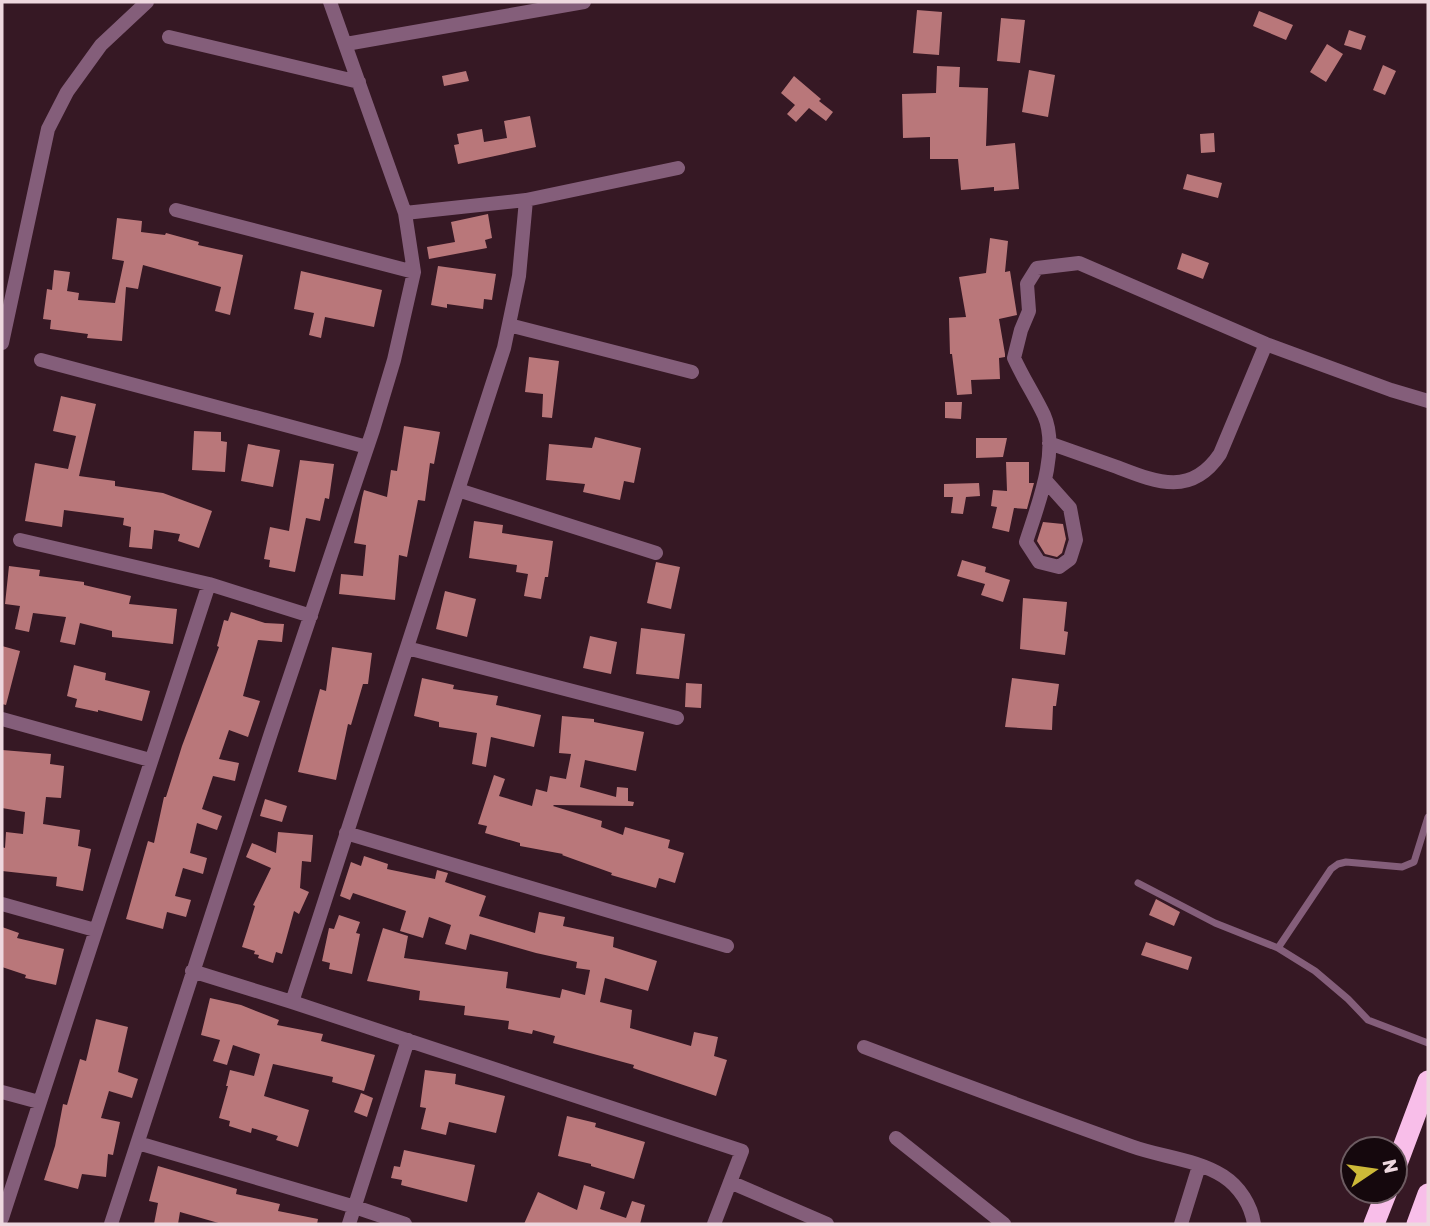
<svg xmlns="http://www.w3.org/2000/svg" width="1430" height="1226" viewBox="0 0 1430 1226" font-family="Rubik,sans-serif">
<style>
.building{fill:#b9777a}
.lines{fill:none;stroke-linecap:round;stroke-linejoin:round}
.lane{stroke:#845e7a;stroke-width:7}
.street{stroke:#845e7a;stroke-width:14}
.highway{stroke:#f8bee9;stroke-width:21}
</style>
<rect width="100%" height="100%" fill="#361824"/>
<path class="building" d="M917,10L942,12L939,55L913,53Z
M1259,11L1293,25L1286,40L1253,26Z
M1001,18L1025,20L1020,63L997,61Z
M1349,30L1366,36L1361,50L1344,45Z
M1327,44L1343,54L1326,82L1310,72Z
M1383,65L1396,71L1385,95L1373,90Z
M937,66L960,67L959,87L988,88L986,146L1015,143L1019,189L994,191V187L961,190L958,159H930V137L903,138L902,94L936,93Z
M1029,70L1055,75L1048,117L1022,112Z
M466,71L469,81L444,86L442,76Z
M794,76L821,99L819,101L833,112L826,121L809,108L796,122L787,114L795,105L781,93Z
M530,116L536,147L458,164L454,145L459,144L457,134L482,129L484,142L507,138L504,121Z
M1214,133L1215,152L1201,153L1200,134Z
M1187,174L1222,183L1218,198L1183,189Z
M488,214L492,238L485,240L487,248L429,259L427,247L455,242L451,222Z
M117,218L142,221L141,232L165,235L166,233L199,242L198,245L243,255L230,315L215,311L221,287L143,265L138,289L126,287L122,341L87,338L88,334L50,329L51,320L43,319L47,289L52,290L54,270L70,272L67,291L79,293L78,300L115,303L124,261L112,259Z
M990,238L1008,241L1005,272L1010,271L1017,315L999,319L1005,354V357L999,358L1000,379L971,380L972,394L957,395L952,354H950L949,318L966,317L959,277L986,273Z
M1182,253L1209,263L1203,279L1177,269Z
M438,266L496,274L492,300L484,299L483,309L447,304V308L431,305Z
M301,271L382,290L374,327L325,317L321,338L309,335L314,313L294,309Z
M529,357L559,361L552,418L542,417L543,394L525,392Z
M61,396L96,404L79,476L115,481V486L163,493L212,511L199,548L178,541L180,534L154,530L152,549L129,547L131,527L123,525L124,518L64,510L62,527L25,521L35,463L68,469L76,436L53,431Z
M945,402H962L961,419L945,418Z
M404,426L440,432L434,464L430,463L425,501L418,500L407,557L399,555L395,600L339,594L341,574L363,576L366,545L354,543L362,498L364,490L387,497L391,470L397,471Z
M194,431L221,432V441L227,442L225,472L192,470Z
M595,437L641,448L634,483L624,481L620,500L583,492L585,484L546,480L549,444L592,448Z
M976,438H1007L1003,457L976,458Z
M248,444L280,450L273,487L241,481Z
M300,460L334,464L329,499L325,498L320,521L306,518L295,572L269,567L270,560L264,559L270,527L289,531Z
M1006,462H1029V483H1034L1027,509L1014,508L1009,532L992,528L997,507L991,506L993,490L1007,491Z
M979,483L980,496L966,497L963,514L951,513L953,497H944V484Z
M474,521L503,525L502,533L553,541L548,577H545L541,599L524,596L528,574L516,572L517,565L469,558Z
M1043,522L1063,524L1066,539L1062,553L1057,557L1045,554L1037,541Z
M962,560L986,567L985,572L1010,580L1003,602L981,595L985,584L957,576Z
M656,562L680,567L671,609L647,603Z
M9,566L40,570L39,576L84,582V585L131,596L129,604L177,609L173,644L112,637V631L80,623L75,645L60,642L66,617L33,613L29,632L15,629L20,606L5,604Z
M445,591L476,599L467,637L436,629Z
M1023,598L1067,602L1064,631L1068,632L1065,655L1020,649Z
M231,612L265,623L284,624L282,642L258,640L243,696L260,701L248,737L229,730L219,759L239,763L235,781L213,776L202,809L222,816L217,830L197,823L190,853L207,858L203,874L183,868L175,896L191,900L186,917L167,912L163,929L126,919L148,841L154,843L164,797H166L182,746L219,647L217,646L224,620L228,621Z
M641,628L685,634L679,679L636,674Z
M590,636L617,642L611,674L583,668Z
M2,646L20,651L6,705L2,704Z
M332,647L372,653L368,684H363L351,725L348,724L336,780L298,772L320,689L326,691Z
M74,665L106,673L105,680L150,691L142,721L98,710V712L75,707L77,699L67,696Z
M422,678L454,685L453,689L498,696L496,705L541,715L534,747L491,737L486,767L472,764L477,733L439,727V722L414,716Z
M1012,678L1059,684L1056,706H1053L1052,730L1005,727Z
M686,683L702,684L701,708L685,707Z
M562,716L594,719V722L644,732L636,771L585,760L580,787L616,797L617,787L628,788V801L634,802L633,806L554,805L553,806L602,821L601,827L623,835L625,827L670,840L668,848L684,853L675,883L659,878L656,888L611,875L612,873L562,855L563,854L520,846V843L485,833L487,826L478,824L494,775L505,779L499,796L532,806L536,789L547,792L550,776L566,779L571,754L559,753Z
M2,750L51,754L50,764L64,766L61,798L46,797L43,824L80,830L78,846L91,849L83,891L56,886L57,877L2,871V847L5,848L6,832L23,834L25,812L2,808Z
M265,799L287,806L282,822L260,816Z
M278,832L313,835L311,862L302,861L300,888L309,892L299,914L294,911L282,954L276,952L273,963L258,958L259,955L254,954L255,951L242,947L255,906L253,905L271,868L246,857L252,843L276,853Z
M364,856L388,864L387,869L435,879L437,870L448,873L445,882L486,896L479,916L535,933L539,912L565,917L563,926L614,937L613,947L657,961L648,991L605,978L600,1002L632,1010L630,1028L691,1046L694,1032L718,1037L714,1056L727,1060L716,1096L633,1068L634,1065L553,1043L555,1036L533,1030L532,1034L508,1029L509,1021L464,1015L465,1006L419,1000L420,991L367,981L383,928L408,936L404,958L508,972L506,988L560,998L562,989L585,995L590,970L576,968L577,962L536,953L470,934L466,950L445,944L451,925L429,917L423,938L400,931L406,911L353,893L350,900L340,896L351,862L361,866Z
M1156,899L1180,912L1174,926L1149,915Z
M339,915L360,922L356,933L360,934L352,974L329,969L330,963L322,961L329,928L334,929Z
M2,927L19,933L17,938L64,949L56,985L25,978L26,975L2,967Z
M1146,942L1192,957L1188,970L1141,955Z
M210,998L241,1005L279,1020L277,1025L323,1034L321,1041L375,1055L364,1091L332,1082L333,1077L273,1064L264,1096L309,1110L298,1147L276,1140L278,1136L252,1128L251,1133L229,1126L230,1121L219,1118L228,1086H226L230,1070L254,1076L260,1054L233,1045L227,1065L213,1061L220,1040L201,1035Z
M96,1019L128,1027L118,1072L138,1079L132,1098L109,1091L101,1118L120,1122L113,1155L108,1154L106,1177L82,1174L78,1189L44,1180L55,1146L63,1104L67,1105L80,1059L86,1061Z
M425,1070L456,1074L455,1084L505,1096L496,1133L449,1122L446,1135L421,1129L426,1108L420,1107Z
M361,1093L373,1098L367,1117L354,1112Z
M567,1116L596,1123L595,1127L645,1142L634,1179L591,1166V1164L558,1156Z
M404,1150L475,1165L467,1202L401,1185L402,1180L391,1178L394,1166L400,1167Z
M158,1166L237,1189L236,1194L280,1204L278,1211L318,1219L317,1224H222L180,1212L178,1224H154L158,1203L149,1201Z
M584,1185L605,1192L600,1209L626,1218L632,1201L645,1205L640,1224H524L538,1192L577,1210Z"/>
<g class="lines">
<path class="lane" d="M1138,883L1215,923L1278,948L1315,971L1348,999L1368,1020L1428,1043
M1278,948L1331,869L1338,864L1346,862L1402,867L1414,862L1428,817"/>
<path class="street" d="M169,37L359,82
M346,44L584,2
M176,210L414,272
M405,213L526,200L678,168
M509,325L692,372
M2,343L48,129L67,92L101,45L147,2
M41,360L367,447
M1049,443C1072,451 1094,459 1117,467C1156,482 1191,497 1220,454L1266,344
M1045,480L1070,508L1076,540L1070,559L1059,567L1039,562L1026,542C1037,507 1060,451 1044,415C1035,396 1023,378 1014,358L1021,330L1029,311L1027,284L1037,268L1079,263L1266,344L1391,390L1428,401
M458,490L656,553
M20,540L209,584L311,616
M407,648L677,718
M2,719L150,760
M346,833L727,946
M2,904L95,930
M192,971L292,1002L742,1151L714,1224
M292,1002L504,348L519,276L526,200
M864,1047C953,1081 1042,1114 1131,1146C1161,1157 1196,1159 1223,1176C1240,1187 1251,1205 1254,1224
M2,1092L39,1102
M896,1138L1004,1224
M138,1143L355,1207L405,1224
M730,1182L827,1224
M2,1218L209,584
M111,1224L271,733L373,430L394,360L414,272L405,213L330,2
M349,1224L408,1040
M1181,1224L1199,1166"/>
<path class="highway" d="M1395,1169L1428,1081
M1374,1224L1387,1191
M1417,1224L1428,1194"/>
</g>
<rect width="1430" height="1226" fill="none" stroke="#eed8df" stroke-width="7"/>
<g transform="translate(1374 1170) rotate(77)"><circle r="33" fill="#15080d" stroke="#6c5b61" stroke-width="2"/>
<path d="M0-5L12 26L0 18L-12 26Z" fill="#cdb938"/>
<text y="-10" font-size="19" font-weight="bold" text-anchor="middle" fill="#eed8df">N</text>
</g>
</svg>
